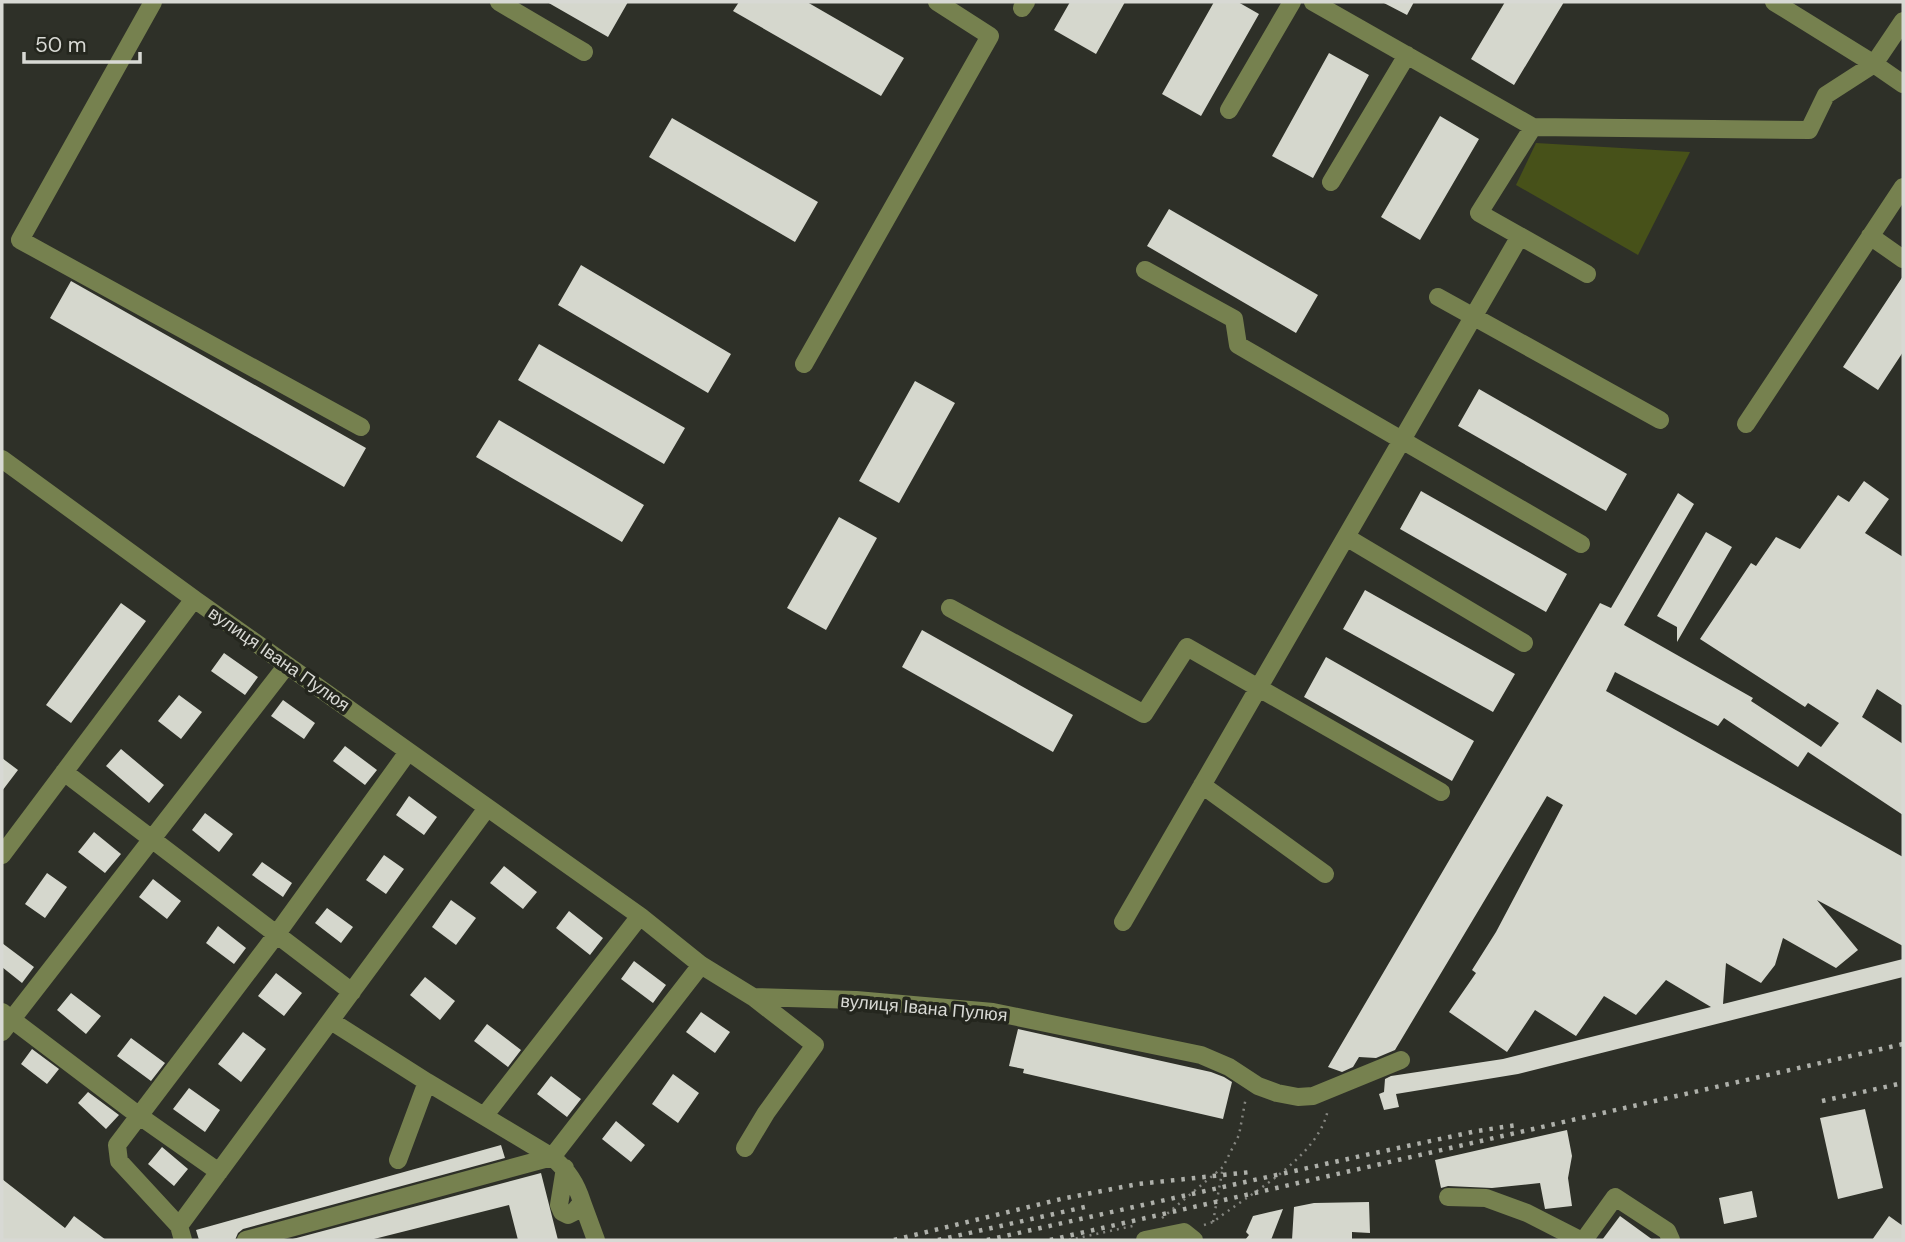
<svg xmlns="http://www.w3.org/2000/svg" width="1905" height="1242" viewBox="0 0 1905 1242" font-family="'DM Sans',sans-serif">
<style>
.green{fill:#475119}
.building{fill:#d5d7cd}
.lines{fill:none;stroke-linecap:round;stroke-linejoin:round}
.path{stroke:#858680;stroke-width:2.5;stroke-dasharray:2 5;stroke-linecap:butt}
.minor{stroke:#76814f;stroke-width:18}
.rail{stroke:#aeb0aa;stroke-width:4.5;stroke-dasharray:3.5 7;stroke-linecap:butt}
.labels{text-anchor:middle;stroke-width:7;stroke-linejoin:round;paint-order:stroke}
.street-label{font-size:18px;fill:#d8d9d4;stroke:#24261e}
</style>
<rect width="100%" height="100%" fill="#2e3028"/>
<path class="green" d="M1536,143L1690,152L1638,255L1516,185Z"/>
<path class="building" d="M547,2H628L608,37Z
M739,2H807L904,58L881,96L733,11Z
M1070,2H1125L1096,54L1054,30Z
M1214,2H1238L1259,14L1201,116L1162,94Z
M1382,2H1414L1407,15Z
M1505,2H1564L1514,85L1471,59Z
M1329,53L1369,75L1313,178L1272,156Z
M1440,116L1479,139L1420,240L1381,217Z
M672,118L818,202L795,242L649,157Z
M1169,209L1318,295L1296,333L1147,246Z
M581,265L731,354L708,393L558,305Z
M1903,276V352L1878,390L1843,367Z
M71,281L366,448L344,487L50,318Z
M539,344L685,428L664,464L518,380Z
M915,381L955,403L899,503L859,481Z
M1479,389L1627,474L1606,511L1458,426Z
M499,420L644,505L622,542L476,457Z
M1864,481L1889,499L1865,533L1903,557V706L1877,689L1862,717L1903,744V815L1808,752L1798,767L1724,718L1718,726L1615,672L1606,691L1903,857V946L1817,900L1858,950L1836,968L1783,938L1775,965L1761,983L1726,963L1723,1004L1903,959V977L1518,1074L1396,1094L1399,1107L1384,1110L1379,1094L1384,1092L1385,1079L1391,1076L1503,1059L1711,1007L1666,980L1636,1015L1604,996L1576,1036L1535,1010L1507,1052L1449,1012L1476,973L1472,970L1496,932L1563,805L1547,796L1395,1050L1376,1058L1359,1057L1353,1067L1342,1072L1328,1067L1600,603L1611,608L1678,493L1694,504L1624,625L1753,698L1751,701L1821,747L1839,723L1808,703L1805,707L1700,639L1751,563L1756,566L1776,537L1800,549L1838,495L1849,502Z
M1421,491L1567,574L1546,612L1400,529Z
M839,517L877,538L826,630L787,608Z
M1706,532L1732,547L1677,642V627L1657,616Z
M1365,590L1515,674L1493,712L1343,629Z
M121,603L146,621L71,723L46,705Z
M922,630L1073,715L1053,752L902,667Z
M224,653L258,677L245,695L211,671Z
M1326,657L1474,741L1452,781L1304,697Z
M179,695L202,712L181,739L158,721Z
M283,700L315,723L304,739L271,716Z
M345,746L377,770L365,785L333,761Z
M121,749L164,785L149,803L106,766Z
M2,758L18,770L2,791Z
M409,796L437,817L424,835L396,815Z
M205,813L233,834L219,852L192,830Z
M94,832L121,854L105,873L78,852Z
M384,855L404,869L386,894L366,880Z
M262,862L292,883L283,897L252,875Z
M504,866L537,892L523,909L490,883Z
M47,873L67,887L45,918L25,904Z
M153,879L181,901L167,919L139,897Z
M451,900L476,918L456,945L432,927Z
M327,908L353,927L341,943L315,923Z
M569,911L603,938L590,955L556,928Z
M218,926L246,948L234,964L206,943Z
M2,943L34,967L22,983L2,967Z
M634,961L666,985L653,1003L621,979Z
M276,973L302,993L284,1016L258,996Z
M425,977L455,1001L440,1020L410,995Z
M71,993L101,1016L86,1034L57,1010Z
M701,1012L730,1032L715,1053L686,1032Z
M487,1024L521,1050L508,1067L474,1041Z
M1018,1029L1211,1072L1224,1077L1232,1082L1223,1119L1023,1073L1024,1069L1009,1066Z
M243,1032L266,1049L241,1082L218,1064Z
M131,1038L165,1063L151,1081L117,1056Z
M32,1049L59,1069L47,1084L21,1064Z
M673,1074L699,1093L678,1123L652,1104Z
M551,1076L581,1099L567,1117L537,1094Z
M189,1088L220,1110L205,1132L173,1109Z
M88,1092L119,1115L106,1129L78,1103Z
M1865,1109L1883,1188L1838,1199L1820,1118Z
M616,1121L645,1145L631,1162L602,1139Z
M1567,1130L1572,1156L1568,1178L1572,1206L1545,1209L1540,1183L1492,1188L1448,1186L1441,1188L1435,1160Z
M501,1145L505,1158L243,1229L238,1233L235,1240H199L196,1230Z
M162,1147L188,1169L174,1186L148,1164Z
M541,1173L558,1240H518L509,1205L370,1240H289Z
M2,1179L65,1228L74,1216L106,1240H2Z
M1752,1191L1757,1217L1724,1224L1719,1198Z
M1369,1202L1370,1233L1352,1232V1240H1292L1294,1207L1314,1203Z
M1283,1209L1271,1240H1245L1249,1235L1246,1232L1253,1216Z
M1620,1216L1653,1240H1602Z
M1889,1216L1903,1226V1240H1872Z"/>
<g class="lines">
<path class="path" d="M1162,1218L1223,1167L1239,1135L1246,1097
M1213,1222L1223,1167
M1204,1225L1213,1222C1250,1193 1319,1158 1328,1109
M1069,1240L1137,1225"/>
<path class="minor" d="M153,2L20,240L361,427
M499,2L584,52
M1313,2L1533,127L1809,130L1826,95L1874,64L1774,2
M1022,8L1026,2
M1903,21L1874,64L1903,84
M1229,110L1292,2
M1533,127L1479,213L1587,274
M1331,182L1407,55
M1870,236L1903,259
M1145,270L1234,319L1238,345L1581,544
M1438,297L1660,420
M804,364L990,36L937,2
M1746,424L1903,187
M2,459L194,599
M1346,537L1524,643
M950,608L1144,714L1187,647L1441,792
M64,772L352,992
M1202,785L1325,874
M2,855L194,599L640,916L701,965L753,997L815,1045L766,1113L745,1148
M1123,922L1520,236
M753,997L856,1000L993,1012L1201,1055L1229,1067L1258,1086L1277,1093L1298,1097L1313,1096L1401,1060
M2,1012L138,1115L219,1172
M331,1021L427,1082L552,1157C568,1171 576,1183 582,1202L574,1212L568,1215L562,1212L559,1205L565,1168
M2,1032L287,665
M485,1115L640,916
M398,1160L427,1082
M1448,1197L1486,1198L1527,1213L1580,1240
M582,1202L596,1240
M179,1226L487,808
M183,1240L179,1226L119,1161L117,1145L276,935L408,752
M246,1240L552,1157L701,965
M1145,1240L1184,1232L1194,1240
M1584,1240L1615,1197L1667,1231L1671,1240"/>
<path class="rail" d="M1822,1101L1903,1083
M894,1240L1061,1199L1138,1184L1251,1172
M938,1240L1085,1207
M987,1240L1361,1156L1477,1131L1517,1125
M1050,1240L1903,1044"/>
</g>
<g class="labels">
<g class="street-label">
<text transform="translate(279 659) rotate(35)" y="6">вулиця Івана Пулюя</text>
<text transform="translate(924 1008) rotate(5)" y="6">вулиця Івана Пулюя</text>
</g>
</g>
<rect width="1905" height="1242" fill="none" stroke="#d8d9d4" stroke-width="7"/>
<path d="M24 52v10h116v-10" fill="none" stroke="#d8d9d4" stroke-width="3.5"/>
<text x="35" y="52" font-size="21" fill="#d8d9d4" stroke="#24261e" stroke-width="5" paint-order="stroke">50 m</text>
</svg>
